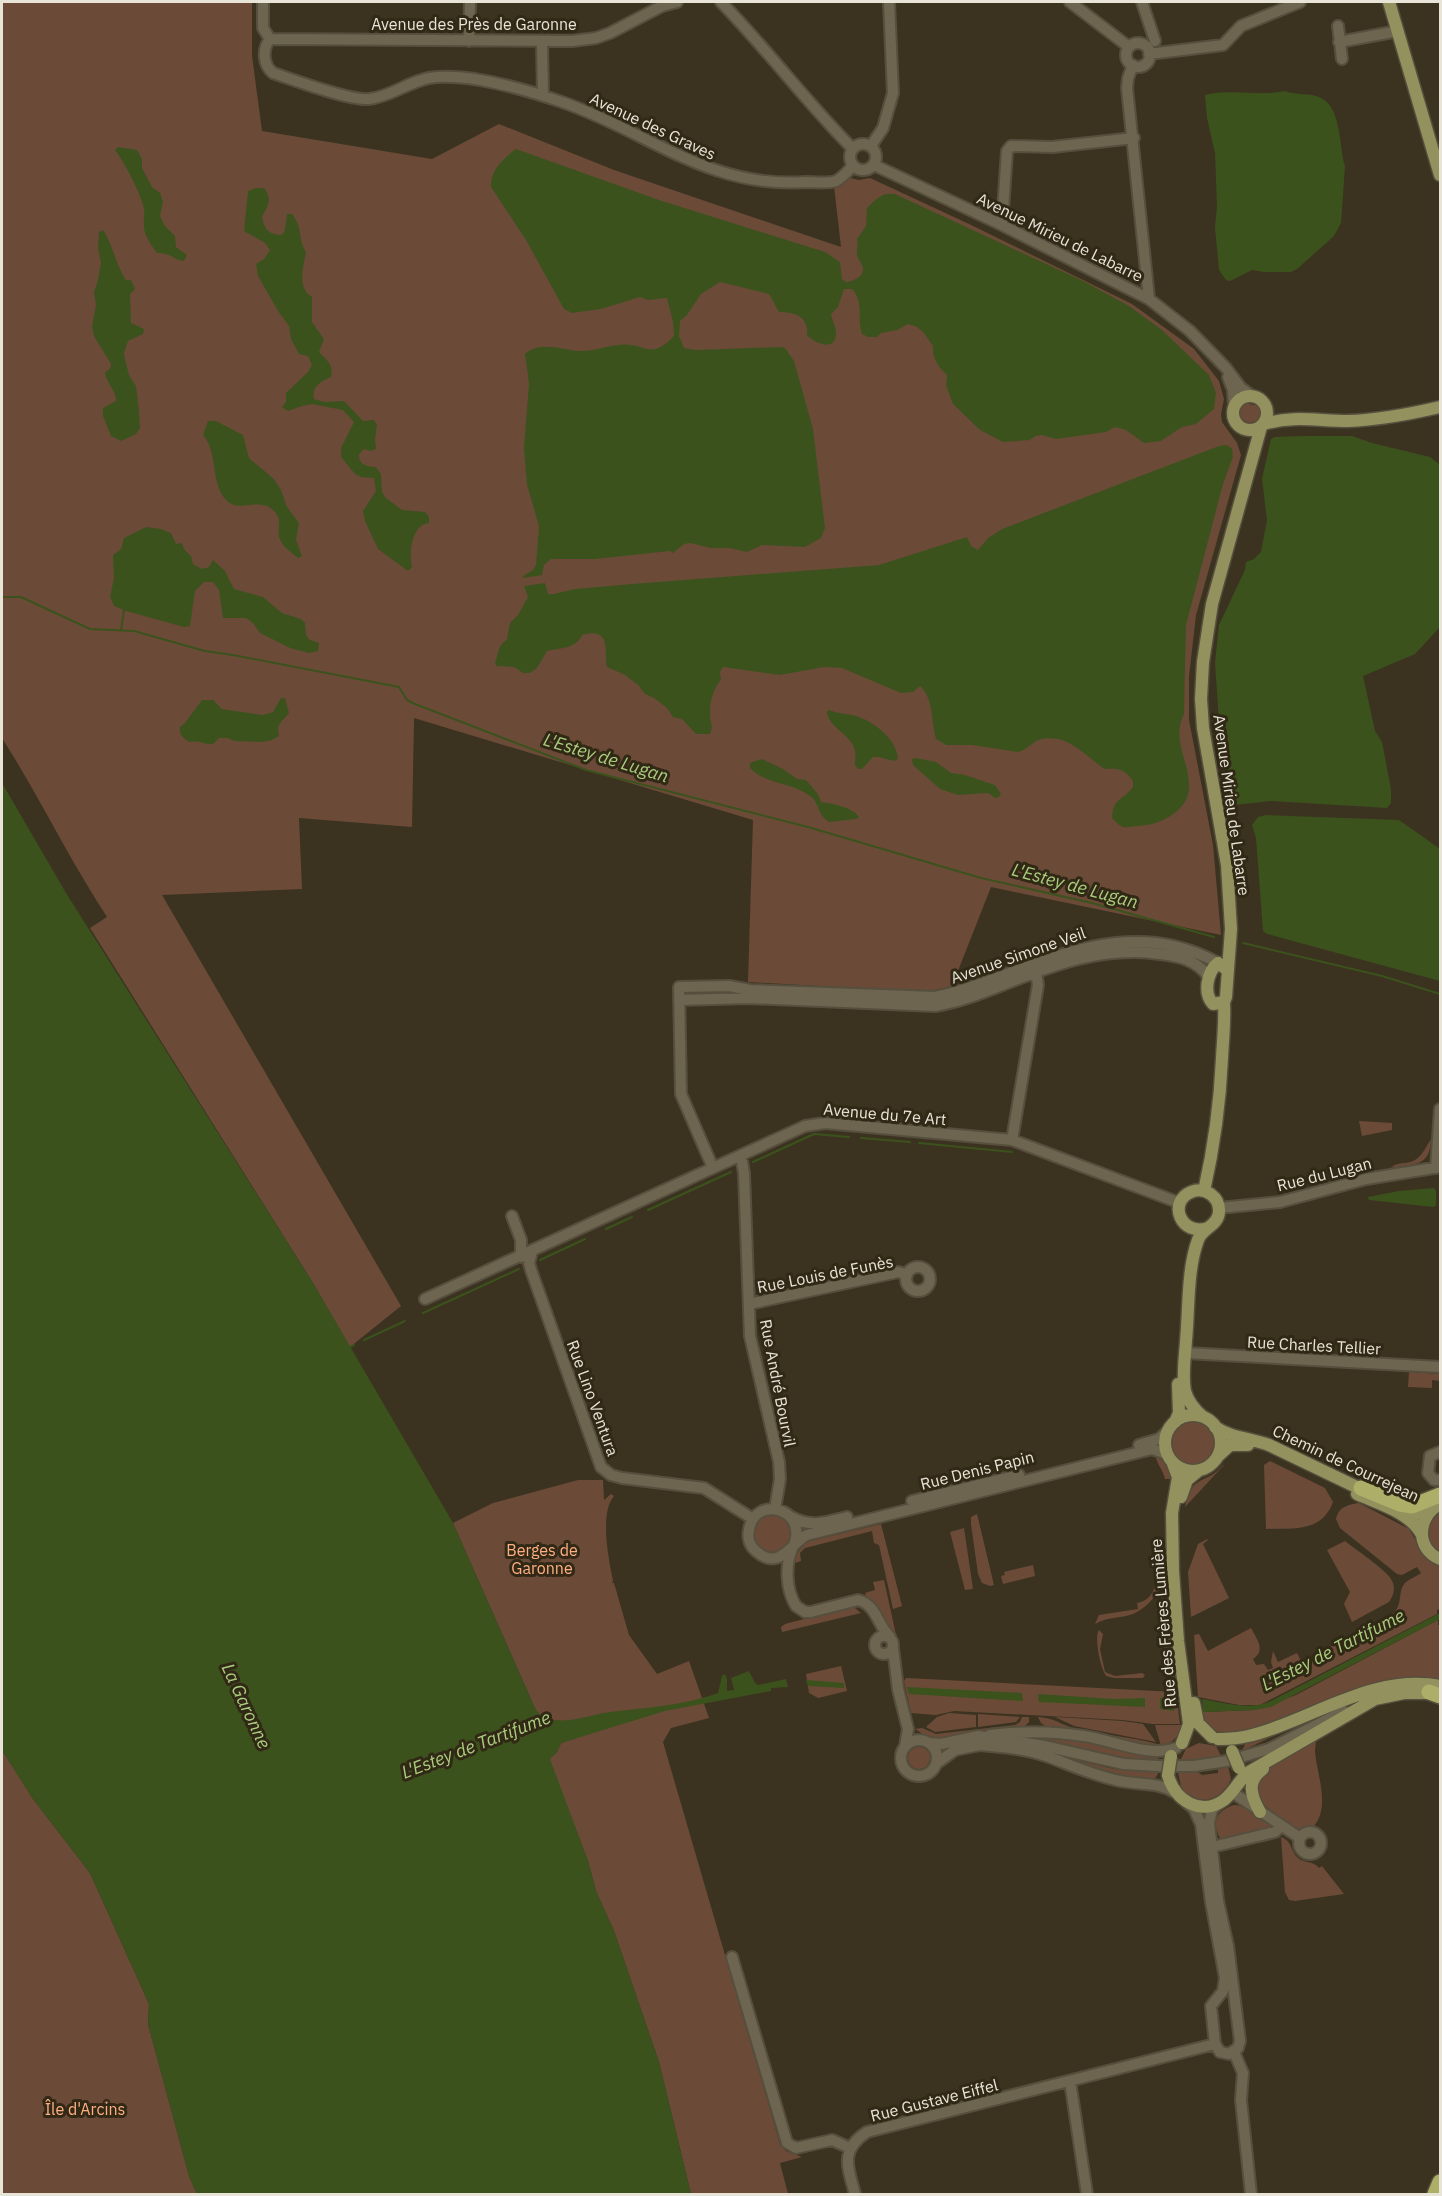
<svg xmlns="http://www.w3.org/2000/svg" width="1442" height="2196" viewBox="0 0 1442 2196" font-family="'IBM Plex Sans',sans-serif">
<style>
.green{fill:#6b4b38}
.water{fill:#3c521d}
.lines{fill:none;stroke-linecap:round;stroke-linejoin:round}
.stream{stroke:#3c521d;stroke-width:2}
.minor-casing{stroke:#564f3e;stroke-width:14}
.major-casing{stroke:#564f3e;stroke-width:15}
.highway-casing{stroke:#564f3e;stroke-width:18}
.minor{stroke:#6d6550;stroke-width:10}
.major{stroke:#93915e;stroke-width:12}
.highway{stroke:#adae67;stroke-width:15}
.major-bridge-casing{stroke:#564f3e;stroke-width:15;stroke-linecap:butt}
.major-bridge{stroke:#93915e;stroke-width:12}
.labels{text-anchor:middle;stroke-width:6;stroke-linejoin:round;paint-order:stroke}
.street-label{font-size:16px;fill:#e9e4d8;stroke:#312916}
.park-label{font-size:16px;fill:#ffaf81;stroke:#312916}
.water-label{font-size:18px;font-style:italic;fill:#aace7e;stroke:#312916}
</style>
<rect width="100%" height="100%" fill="#3b3320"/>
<path class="green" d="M2,2H252V56L262,131L432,159L499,124L614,170L841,247L834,186L850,178L859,180L870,178L969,224L1132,304L1194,349L1219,381L1224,399L1221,414L1222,422L1237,443L1241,455L1196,615L1189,676V720L1213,845L1221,935L991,887L952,986L926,992L748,982L753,820L414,718L412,827L299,818L302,889L162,895L401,1306L350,1347L313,1283L90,928L107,917C69,859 39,796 2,738Z
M1244,403L1259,406L1261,415L1257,421L1249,423L1241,419L1239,410Z
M1359,1121L1392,1123V1130L1362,1136Z
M1431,1139C1430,1168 1414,1163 1391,1168C1397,1161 1407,1165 1415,1160C1423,1155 1427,1145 1431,1139Z
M1409,1372L1440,1374V1381L1432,1380V1388L1408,1387Z
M1172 1443a22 22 0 1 1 44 0a22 22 0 1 1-44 0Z
M1155,1453L1165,1460L1174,1479H1165C1163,1469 1156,1464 1155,1453Z
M1270,1461L1325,1488L1333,1502C1322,1533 1292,1528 1266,1529L1264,1465Z
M1223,1465H1224L1185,1507C1192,1472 1206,1486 1223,1465Z
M578,1480H603L604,1500L611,1494L614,1496C599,1513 609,1561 613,1581L612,1583H614L629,1635L657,1674L689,1661L709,1718L671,1728L663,1742L780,2144L786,2151L802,2157L780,2163L788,2194H691L659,2062L614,1931L596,1891L588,1861L549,1759L557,1752L561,1743L609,1727L607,1713C590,1716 554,1728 539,1715C535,1711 532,1702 530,1697L453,1523L493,1503Z
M1359,1503L1409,1529L1423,1553L1440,1567V1609L1437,1610V1614L1260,1705H1239L1198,1697L1194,1635L1199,1634L1208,1651L1251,1628C1257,1639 1266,1651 1253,1659L1256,1665L1264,1664L1268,1670L1273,1668L1271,1662L1273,1651L1278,1662L1297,1653L1302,1663C1317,1654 1332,1641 1349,1644L1352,1647L1355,1645L1353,1641L1355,1638C1369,1630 1386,1624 1396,1610C1402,1603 1398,1590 1405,1583C1409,1579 1417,1576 1421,1573L1417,1567L1402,1575L1397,1574L1340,1528L1336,1519C1339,1506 1348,1505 1359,1503Z
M1440,1510V1554C1423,1543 1424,1522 1440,1510Z
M752 1533a20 20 0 1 1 40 0a20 20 0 1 1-40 0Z
M977,1514L994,1585L990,1586L982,1583L978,1574L971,1524V1517Z
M881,1524L902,1606L893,1609L879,1545L874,1543L872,1531L805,1548L800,1553L801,1561L795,1563L797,1553L806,1542Z
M964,1528L973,1589L965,1590L950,1532Z
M1207,1539L1208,1540L1203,1544L1229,1598L1191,1617L1188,1572L1198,1544Z
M1345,1541C1356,1550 1384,1568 1391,1579C1396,1587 1394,1595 1389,1602L1352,1622L1344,1604L1350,1592L1327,1550Z
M1033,1565L1035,1576L1003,1584L1001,1576L1005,1575L1004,1572Z
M1164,1568C1166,1586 1150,1607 1133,1614C1119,1619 1109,1616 1095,1624L1099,1615L1138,1609L1137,1603C1155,1600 1155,1584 1160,1569Z
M884,1580L896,1635L894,1634L867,1599L865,1593L875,1590L873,1582Z
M1166,1591L1174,1679L1168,1674L1158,1613L1159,1604Z
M847,1608H855L861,1613L782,1632L781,1627L785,1624Z
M1438,1620V1625H1440V1682L1432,1680L1270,1725L1227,1734L1213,1730L1205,1723L1203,1712L1255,1710L1296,1695Z
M1099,1630L1103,1634L1100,1649L1105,1672L1115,1676L1142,1673L1145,1675L1143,1678H1114L1106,1676C1100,1667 1094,1637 1099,1630Z
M841,1666L847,1691L818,1698L809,1693L806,1674Z
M906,1678L1176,1692L1180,1724H1153L1123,1720L954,1711L936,1715L911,1713L904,1681Z
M949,1713L976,1715V1727L935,1732L926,1727L937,1717Z
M978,1714L1020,1717L1016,1722L978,1727Z
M1022,1717H1029V1722L1022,1729L943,1740L928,1737L915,1729L922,1728L936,1734L1015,1725L1020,1722Z
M1038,1717C1056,1718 1062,1726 1078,1729C1104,1735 1131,1737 1157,1744L1158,1746L1157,1750L1048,1728L1041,1723Z
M1055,1717L1123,1721L1143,1724L1156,1742L1074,1726Z
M1302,1722L1242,1751L1247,1740Z
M1155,1725H1183C1180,1735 1171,1745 1161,1746Z
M1054,1735L1155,1755L1160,1761C1111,1759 1066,1743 1019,1736Z
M1316,1738C1316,1743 1315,1747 1315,1752C1317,1775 1331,1808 1313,1827L1299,1830L1289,1826L1259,1801L1255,1781L1266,1770Z
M1199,1743L1216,1746L1221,1756L1180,1761L1186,1749Z
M908 1758a11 11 0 1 1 22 0a11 11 0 1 1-22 0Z
M2,1750L33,1799L90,1873L149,2004L148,2024L189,2176L197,2194H2Z
M1050,1754L1114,1769L1159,1772L1154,1780L1115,1776Z
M1228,1766L1231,1779C1222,1800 1200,1807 1182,1791L1178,1772L1196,1771L1202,1775L1218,1773V1768Z
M1234,1805C1247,1805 1265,1816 1272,1827L1228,1839L1220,1838C1211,1822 1217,1810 1234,1805Z
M1281,1837C1292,1841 1290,1849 1297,1857C1304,1864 1313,1860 1319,1868L1322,1866L1344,1894L1295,1901L1289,1900L1285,1892Z"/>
<path class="water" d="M1285,91C1296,96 1310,92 1321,98C1342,108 1339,148 1345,166L1341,223L1334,236L1297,269L1291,272H1264L1252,270L1230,281L1226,280L1219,270L1215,227L1217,206L1215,153L1207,118L1205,95C1231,88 1258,97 1285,91Z
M118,147L137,150L142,159V168L152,187L160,193L163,202L160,216L165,226L175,236L176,247L187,255L184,261C173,260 170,252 157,253C152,246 145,237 144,228C143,222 145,215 144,209C141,194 125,163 115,150Z
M516,149L659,200L825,252L840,262L842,279L846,282C853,281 864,277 863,268C862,263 857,259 857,254C856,248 859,245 857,239L866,226L867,208C876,199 882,192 895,194L1083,281L1129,306L1162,330L1209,375L1216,393L1214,409L1196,424L1182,427L1161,441L1144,443L1126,430L1115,427L1106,432L1056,439L1042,435L1035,436L1030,440L1003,442L980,430L953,404L946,385L947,375C938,367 932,358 933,346L924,333L917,327L908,324L897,330L881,333L877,337H868L862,334C857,320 864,301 852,289H844L838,307L831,314C832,320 836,327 836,333C836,353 814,343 807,335C809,317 795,312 779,312L769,294L720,282L701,294L687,315L680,321L679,336L684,348L696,350L781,347L785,348L794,361L813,429L825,528L821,538L805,547L762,545L747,552L729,548H711L690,543L684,544L673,553L670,551L595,559H551L544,565L542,575L523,578V576L533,570L536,565L539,526L527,485L524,448L529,383L525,354C540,341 560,349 578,351C597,352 613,342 632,345C641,346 646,351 655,349C663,347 668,342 674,336L673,322L667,298L648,300L640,297L601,309L572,313L564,309L526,240L491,187C490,170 504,158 516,149Z
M256,188H264C273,199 268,206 262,217C265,230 268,234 282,235L285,230L287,214H292C304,230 297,237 306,252C304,266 296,287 312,297V322L324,339L319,352C327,360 334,365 331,377C321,381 311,387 314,399L325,402L344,401L363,421L374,420L377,425L375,439L376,449L371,451L364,449L359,454C358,465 367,467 376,467L381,474L382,492L386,498L402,510L425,512L429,517V523C411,525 409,553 412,567L408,571L378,549L365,521L363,511L376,491L374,478L361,477L355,474L341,457V448L354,422L343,410L312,404L302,406L288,411L282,407L286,402V393L308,372L312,365L308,356L299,354L291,339L289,326L278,311L258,276L256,264L264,259L270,250L265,243L244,231L248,191Z
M103,230C114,247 115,263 126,280H131L135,289L130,294L131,323L144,329L143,334L128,341L124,353L125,359L129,375L136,386L139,410L140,428L136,434L121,441L111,436L103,416V408L116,401C117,392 106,383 105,372L110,369L111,364L94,336L92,326L96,305L94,292L98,280L101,263L98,248L99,232Z
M208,421H216L243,435L249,458L274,479L281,490L287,507L299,523L296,540L302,556L298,558C291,552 282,547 279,537C277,528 283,520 274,511C259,496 239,514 226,500C210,482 218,451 203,435Z
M1304,436H1352L1372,443L1430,457L1440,465V627L1415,654L1363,676L1375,731L1382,742L1391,789V803L1387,808L1271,801L1234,805L1223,777L1215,663L1219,625L1245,570L1246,562L1254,559L1261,552L1267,520L1262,479L1271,439L1275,437Z
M1227,445L1232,449L1233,457L1223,484L1186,625L1184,714C1171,741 1190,761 1189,788C1188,812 1158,826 1137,826C1132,826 1127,828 1123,827C1118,825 1115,821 1112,818C1113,798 1122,801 1133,787V781C1125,769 1118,768 1104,769C1085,755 1068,734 1042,739C1032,741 1028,750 1018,752L972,745H946L936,739C931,721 934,699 920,686L913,692L901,693L842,668L824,667L780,675L723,667L720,672L721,680C714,687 709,704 710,714C710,724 714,723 710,734H696L682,719L673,717L666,707L654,698L645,694L638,685L625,675L607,667C604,652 612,626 582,635C576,649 560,648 547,651L537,668L530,673H523L514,667L496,666L495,663L500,646L507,639L510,623L518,615L528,597L524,586L545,583L548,594H554L575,589L632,584L879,565L967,537L971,546L978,550L988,538L1002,529L1219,446Z
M146,527L161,529L171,533L176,544L182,543L184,549L191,556L193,564L202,569L209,567L213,560L225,571L234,589L263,597L282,613L301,619L305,623L306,635L310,640L319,643L318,651L309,653L290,648L260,633L253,623L246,618H223L219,590L213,582H204L195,591L190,626L184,627L126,611L114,606L110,597L114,578L113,555L121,549L124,538Z
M281,698H285L289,713C282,722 276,723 279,736L272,740L262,742L234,741L228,738H219L213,744C203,745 201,740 189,742C183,738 179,735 180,727L185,723L202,700H213L222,709L228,710L263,715L273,712Z
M829,710C839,714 843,713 852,715C871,719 897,738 898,759L894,761L879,757H873L862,769H858L855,765C855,761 856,755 855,751C851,733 829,729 827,712Z
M916,758L936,762L951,773L965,775L995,785L1001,794L999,797L995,798L988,793L958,795L940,789L913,765L912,759Z
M762,759L783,769L797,779L806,780L818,794L821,802C834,804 852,807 859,817L856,819L829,822C816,813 820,803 810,796C791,782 766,785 750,768V763Z
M2,783L66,893L313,1283L453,1523L530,1697C534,1706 537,1714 546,1718C568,1725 588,1715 610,1712C644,1708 686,1705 718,1693L722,1676L725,1674L727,1679V1691L734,1690L731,1678L749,1671L755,1683L758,1685L786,1679L788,1687L771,1688V1691L665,1711L561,1743L557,1752L550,1759L588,1861L596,1891L614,1931L659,2062L691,2194H197L189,2176L148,2024L149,2004L90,1873L33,1799L2,1750Z
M1266,815L1399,820L1440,849V981L1267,934L1263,931L1256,838L1252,825L1258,817Z
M1434,1188L1436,1191V1205L1434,1207L1369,1200L1368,1197L1399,1191Z
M1440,1613V1619L1271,1707L1255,1710L1203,1712L1202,1699C1224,1703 1248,1710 1269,1702Z
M806,1680L844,1683V1688L808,1686Z
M907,1687L1022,1693L1023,1701L909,1694Z
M1038,1694L1115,1699L1145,1698V1707L1039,1702Z
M1160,1698H1173L1174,1711L1160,1709Z"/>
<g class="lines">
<path class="stream" d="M2,597H21L90,629L134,631L205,651L233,655L399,687L407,700L415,704L586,770L808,827L981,878L1092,903L1214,937
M121,630L124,610
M1243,943L1382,976L1440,994
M861,1138L910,1142
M919,1143L1012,1152
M753,1162L814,1134L849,1137
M648,1210L731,1172
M606,1229L632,1217
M540,1260L585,1239
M423,1313L519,1269
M364,1340L405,1321
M350,1347L354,1345"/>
<defs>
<path id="minor" d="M263,2V28L270,39L572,41L596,38L610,33L662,6L677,2
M721,2C767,49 806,102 853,149
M1070,2L1129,47
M1142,2L1155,41
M1338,26L1342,59
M270,39C262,49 263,65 273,73C294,80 350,101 369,99C390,97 408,82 429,78C466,72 527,90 562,102C647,131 709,189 805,182C814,182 828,184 836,181C842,178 849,170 853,166
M469,41L470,2
M542,41L543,96
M1339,42L1398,31
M1126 55a12 12 0 1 1 24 0a12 12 0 1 1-24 0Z
M1149,54L1223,45L1241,26L1300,2
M1133,65L1128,78L1127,88L1149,299
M850 157a13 13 0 1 1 26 0a13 13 0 1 1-26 0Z
M871,146L883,128L893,93L889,2
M874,165L1002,225L1149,299L1190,331L1226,368L1241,388L1252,396
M1002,225L1007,151L1011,146L1052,147L1134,138
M1228,377L1233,390L1234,406
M679,1000L749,998L935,1006C960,1002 982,993 1005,984C1056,964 1105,946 1160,954C1179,956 1196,960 1208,976
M1012,1140L1038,985L1036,973
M741,1156L744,1173L750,1336L779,1462L780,1479L775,1509
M713,1168L681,1094L679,987L729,986L750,990L935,997C962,992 985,982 1010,973C1080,946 1148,924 1218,963
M1436,1168L1440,1109
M1219,1208L1280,1202L1366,1179L1440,1167
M512,1216L521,1240V1257
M532,1252L529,1263L531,1270L601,1467L611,1475L622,1478L704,1488L753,1519
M906 1279a12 12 0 1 1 24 0a12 12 0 1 1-24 0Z
M425,1299L805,1126L825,1123L1012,1140L1180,1203
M749,1304L898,1272L907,1275
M1186,1353L1440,1367
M1139,1445L1159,1439L1168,1431
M1440,1452L1430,1456L1428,1473L1434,1480H1440
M912,1501L1019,1475
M791,1517C811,1528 827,1522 847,1517
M794,1545C808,1507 754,1495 749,1530C747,1538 750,1546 756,1551C779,1572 791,1543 807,1535L1152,1449L1167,1454
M792,1549C785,1566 786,1590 796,1606L805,1612H811L858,1600C877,1605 877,1625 890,1637
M875 1645a9 9 0 1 1 18 0a9 9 0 1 1-18 0Z
M893,1648L898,1689L908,1729L905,1747
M990,1735C1022,1731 1053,1731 1084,1736C1112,1740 1149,1758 1176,1748
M901 1758a18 18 0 1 1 36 0a18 18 0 1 1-36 0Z
M929,1743L941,1744L978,1736L1045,1746L1124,1764L1158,1766H1194L1227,1761L1269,1749L1344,1711
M980,1745C1004,1747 1027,1749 1049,1757C1073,1766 1095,1776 1120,1781C1139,1785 1158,1782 1174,1792
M937,1763L955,1750L985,1744
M1232,1792L1300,1838
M1187,1803L1194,1809L1201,1824L1211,1902L1225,1978L1223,1991L1211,2006L1215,2044L1220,2052L1229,2054L1238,2048L1240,2041L1228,1946L1218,1901L1209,1823L1212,1810L1219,1803
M1299 1843a11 11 0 1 1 22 0a11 11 0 1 1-22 0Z
M1212,1847L1275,1832L1281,1826
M732,1957L787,2143L796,2148L832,2140L850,2148
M1234,2052L1243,2073L1241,2100L1251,2194
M1070,2081L1087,2194
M855,2194C848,2168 839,2150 867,2132L1215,2044"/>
<path id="major" d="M1389,2L1440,175
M1233 413a17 17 0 1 1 34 0a17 17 0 1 1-34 0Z
M1264,424C1294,415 1317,421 1348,421C1380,420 1410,414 1440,407
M1226,969L1218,963C1207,972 1203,993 1213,1004L1224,1002L1226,997L1231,929L1227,865L1203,728L1201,699L1203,662L1212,604L1261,427
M1204,1191C1214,1147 1220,1103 1222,1058C1223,1039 1225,1021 1224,1002
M1165 1443a28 28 0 1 1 56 0a28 28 0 1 1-56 0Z
M1203,1417C1195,1410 1188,1402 1185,1391C1182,1375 1185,1357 1186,1341C1189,1310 1187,1269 1198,1240C1202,1228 1218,1226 1219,1212C1220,1197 1205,1186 1191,1192C1167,1202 1181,1237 1208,1228
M1175,1422L1179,1413L1178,1384
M1215,1427C1231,1438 1250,1438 1269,1445L1369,1493
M1218,1456L1230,1445H1248
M1173,1464L1178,1477L1172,1513L1173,1571L1178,1641L1189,1724L1182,1743
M1357,1494C1379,1504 1410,1512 1422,1535
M1181,1497L1187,1480L1198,1471
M1440,1504C1417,1516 1415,1549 1440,1559
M1398,1507C1410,1513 1418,1516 1431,1510
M1194,1703L1198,1723L1212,1737
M1218,1739C1239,1740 1258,1734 1277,1727C1329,1708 1383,1675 1440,1686
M1168,1775C1174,1800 1201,1817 1224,1800C1234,1792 1239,1780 1249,1772L1375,1699L1404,1693H1436
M1260,1812C1251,1796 1246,1781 1263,1769"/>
<path id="highway" d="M1361,1488L1400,1504L1412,1506L1440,1495
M1429,1692L1440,1696
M1435,2194L1440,2182"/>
</defs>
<use href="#minor" class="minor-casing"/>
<use href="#major" class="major-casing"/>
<use href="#highway" class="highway-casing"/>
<use href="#minor" class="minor"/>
<use href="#major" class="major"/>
<use href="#highway" class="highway"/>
<defs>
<path id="major-bridge" d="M1232,1751L1239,1768
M1168,1775L1171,1756"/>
</defs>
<use href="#major-bridge" class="major-bridge-casing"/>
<use href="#major-bridge" class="major-bridge"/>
</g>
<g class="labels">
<g class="street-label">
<text x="474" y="30">Avenue des Près de Garonne</text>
<text transform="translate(653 126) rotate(25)" y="6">Avenue des Graves</text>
<text transform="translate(1060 237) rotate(26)" y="6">Avenue Mirieu de Labarre</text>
<text transform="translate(1232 805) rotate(82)" y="6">Avenue Mirieu de Labarre</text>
<text transform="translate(1018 955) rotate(-19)" y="6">Avenue Simone Veil</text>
<text transform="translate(885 1114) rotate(5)" y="6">Avenue du 7e Art</text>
<text transform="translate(1324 1174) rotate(-14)" y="6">Rue du Lugan</text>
<text transform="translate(825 1274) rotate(-11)" y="6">Rue Louis de Funès</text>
<text transform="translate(1314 1345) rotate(3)" y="6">Rue Charles Tellier</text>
<text transform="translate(778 1383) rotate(79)" y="6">Rue André Bourvil</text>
<text transform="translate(593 1398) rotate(70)" y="6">Rue Lino Ventura</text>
<text transform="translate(1346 1463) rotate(25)" y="6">Chemin de Courrejean</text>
<text transform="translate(977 1470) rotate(-14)" y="6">Rue Denis Papin</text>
<text transform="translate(1163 1623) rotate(-95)" y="6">Rue des Frères Lumière</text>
<text transform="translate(934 2100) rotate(-14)" y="6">Rue Gustave Eiffel</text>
</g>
<g class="park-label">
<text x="542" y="1556">Berges de<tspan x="542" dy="18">Garonne</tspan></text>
<text x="85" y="2115">Île d'Arcins</text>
</g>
<g class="water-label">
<text transform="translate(606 758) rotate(17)" y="6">L'Estey de Lugan</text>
<text transform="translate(1075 886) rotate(15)" y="6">L'Estey de Lugan</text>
<text transform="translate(1333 1650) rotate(-27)" y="6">L'Estey de Tartifume</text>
<text transform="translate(246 1706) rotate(65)" y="6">La Garonne</text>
<text transform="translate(476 1745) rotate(-21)" y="6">L'Estey de Tartifume</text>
</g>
</g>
<rect width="1442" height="2196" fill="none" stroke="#e9e4d8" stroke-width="6"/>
</svg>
